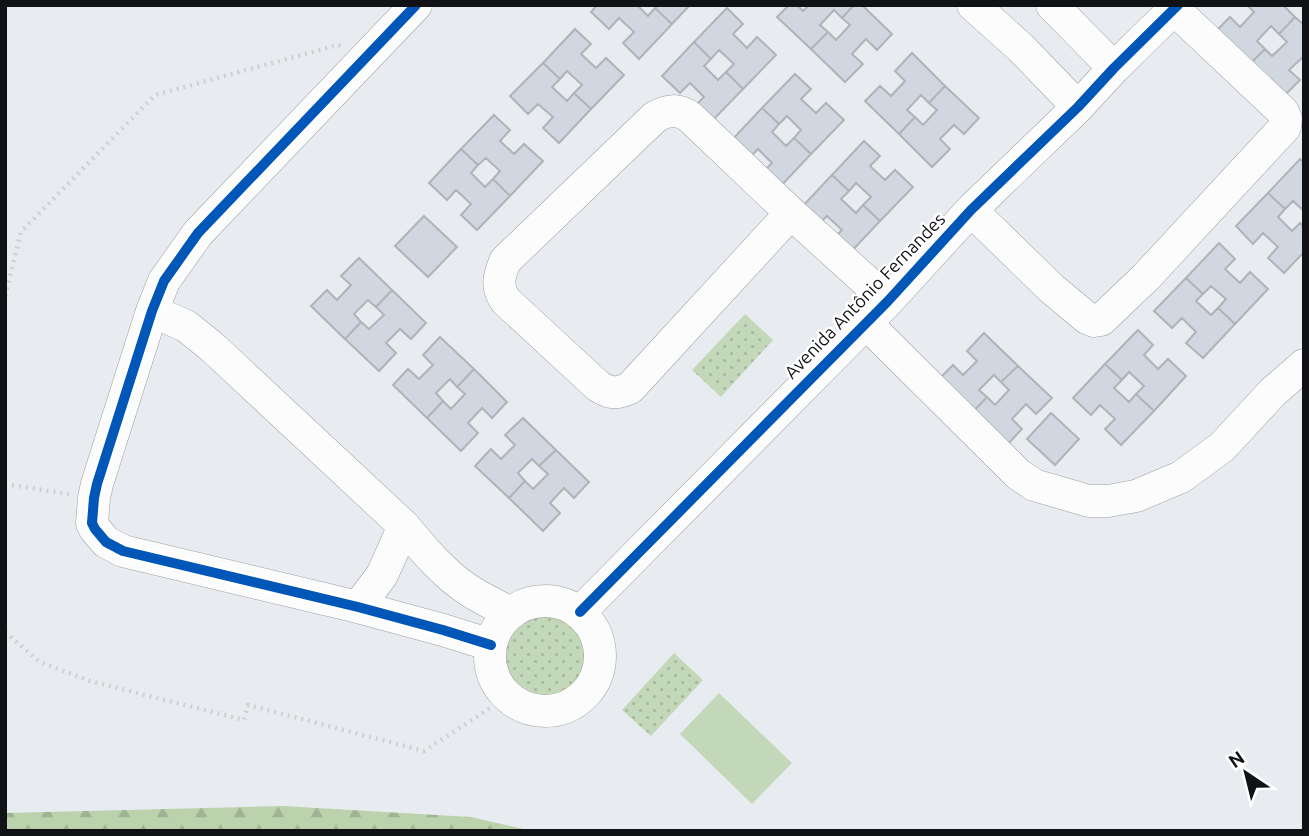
<svg xmlns="http://www.w3.org/2000/svg" width="1309" height="836" viewBox="0 0 1309 836" font-family="Ubuntu,sans-serif">
<style>
.green{fill:url(#green-dots)}
.forest{fill:url(#forest-firs)}
.pitch{fill:#c3d8b8}
.building{fill:#d0d7e1;stroke:#b0b3b7;stroke-width:2}
.lines{fill:none;stroke-linecap:round;stroke-linejoin:round}
.minor-casing{stroke:#9da0a3;stroke-width:33}
.path{stroke:#ced0d1;stroke-width:4.5;stroke-dasharray:2 5;stroke-linecap:butt}
.minor{stroke:#fcfcfd;stroke-width:32}
.cycleway-casing{stroke:#fff;stroke-width:15}
.cycleway{stroke:#0057b8;stroke-width:10}
.labels{text-anchor:middle;stroke-width:5;stroke-linejoin:round;paint-order:stroke}
.street-label{font-size:18px;fill:#101215;stroke:#fff}
</style>
<defs>
<pattern id="green-dots" width="8" height="8" patternUnits="userSpaceOnUse" patternTransform="scale(1.75)"><rect width="8" height="8" fill="#c3d8b8"/><path d="M2 2h.1M6 6h.1" fill="none" stroke="#a6b89d" stroke-width="1.8" stroke-linecap="round"/></pattern>
<pattern id="forest-firs" width="22" height="20" patternUnits="userSpaceOnUse" patternTransform="scale(1.75)"><rect width="22" height="20" fill="#bbd2ad"/><path d="M5 1l3.5 6h-7zM16 11l3.5 6h-7z" fill="#a0b394"/></pattern>
</defs>
<rect width="100%" height="100%" fill="#e8ecf0"/>
<path class="green" d="M745,314L773,340L721,397L692,370Z
M504 654a43 43 0 1 1 86 0a43 43 0 1 1-86 0Z
M674,653L703,680L651,736L622,710Z"/>
<path class="forest" d="M283,806L471,817L532,831H5V813Z"/>
<path class="pitch" d="M719,693L792,763L752,804L680,734Z"/>
<path class="building" d="M597,5H637L648,16L655,8L672,24L639,59L623,43L634,32L619,18L609,29L591,12Z
M658,5H690L672,24L655,8Z
M789,5H797L803,11L809,5H854L842,18L834,10L820,25L828,32L811,49L777,17Z
M854,5H862L892,34L877,50L866,39L852,54L863,64L845,82L811,49L828,32L836,40L850,25L842,18Z
M1247,5H1283L1295,17L1279,34L1271,26L1257,41L1265,49L1248,66L1214,33L1230,17L1240,27L1254,12Z
M727,8L743,24L733,34L747,48L757,37L776,55L743,89L726,72L734,64L719,50L711,59L694,42Z
M1295,17L1304,25V56L1289,70L1300,80L1282,98L1248,66L1265,49L1272,56L1287,42L1279,34Z
M575,29L591,44L581,54L596,68L606,58L624,75L591,109L574,93L582,85L567,71L560,79L543,63Z
M694,42L711,59L704,66L718,80L726,72L743,89L710,123L694,107L704,97L690,83L680,93L662,76Z
M912,53L945,86L929,103L921,95L907,110L915,117L899,134L865,101L880,86L891,96L905,81L895,71Z
M543,63L560,79L552,87L567,101L574,93L591,109L559,143L543,128L553,117L538,104L528,114L510,96Z
M795,74L811,89L801,99L816,113L826,103L844,120L811,154L794,138L801,130L787,116L779,124L762,108Z
M945,86L979,118L964,134L954,125L940,139L950,149L932,167L899,134L915,117L923,125L937,110L929,103Z
M762,108L779,124L772,132L786,146L794,138L811,154L778,189L762,173L772,163L758,149L748,159L730,142Z
M494,115L510,130L500,141L514,154L524,144L543,161L510,196L493,179L500,171L486,158L478,165L461,149Z
M864,141L880,156L870,166L885,180L895,170L913,187L880,221L863,205L871,197L856,183L849,191L832,175Z
M461,149L478,165L471,173L485,187L493,179L510,196L477,230L461,215L471,204L456,190L447,200L429,183Z
M1300,159L1304,162V211L1293,201L1285,209L1268,193Z
M832,175L849,191L841,199L856,213L863,205L880,221L848,255L832,240L842,230L827,216L817,226L800,209Z
M1268,193L1285,209L1278,217L1292,231L1300,223L1304,227V252L1284,273L1268,258L1278,247L1263,233L1253,244L1236,226Z
M424,216L457,247L428,277L395,246Z
M1219,243L1235,259L1225,269L1240,283L1250,272L1268,289L1235,324L1218,308L1226,299L1211,286L1203,294L1186,278Z
M359,258L392,290L376,307L368,300L354,314L361,322L345,339L311,306L327,290L337,300L351,285L341,276Z
M1186,278L1203,294L1196,301L1211,315L1218,308L1235,324L1203,358L1186,343L1196,332L1182,318L1172,328L1154,311Z
M392,290L426,323L411,339L400,329L386,343L396,353L379,371L345,339L361,322L369,329L384,315L376,307Z
M1138,330L1153,345L1144,355L1158,369L1168,359L1186,376L1154,411L1136,394L1144,386L1129,372L1122,380L1105,364Z
M984,333L1018,366L1001,382L994,375L979,390L987,397L971,414L937,381L953,365L963,375L977,361L967,351Z
M440,337L474,369L457,387L450,379L436,393L443,401L427,418L393,385L408,369L419,379L433,365L423,355Z
M1105,364L1122,380L1114,388L1129,402L1136,394L1154,411L1121,445L1105,429L1115,419L1100,405L1091,415L1073,398Z
M1018,366L1052,398L1036,414L1026,404L1012,419L1022,429L1005,447L971,414L987,397L995,405L1009,390L1001,382Z
M474,369L507,402L492,418L482,408L468,423L478,433L461,451L427,418L443,401L451,409L465,394L457,387Z
M1051,413L1079,439L1055,465L1027,439Z
M523,418L556,450L539,466L532,459L518,473L525,481L509,498L475,466L491,449L501,459L515,445L505,435Z
M556,450L589,482L574,498L564,488L550,503L560,513L543,531L509,498L525,481L533,489L548,474L539,466Z"/>
<g class="lines">
<defs>
<path id="minor" d="M416,5L198,233L164,281L152,311L97,484L94,498L92,523L95,529L106,542L123,551L358,607L443,630L491,645
M973,5L1021,48L1078,107
M1052,5L1114,68
M971,210L1051,288L1087,318L1094,321L1101,320L1146,277L1285,127L1286,119L1283,112L1174,9
M791,213L630,388C617,394 610,394 598,386L505,300C496,285 499,277 505,261L655,117C668,110 678,108 691,118L791,213L888,301
M152,311L186,326L211,346L404,526C423,549 442,572 467,589C480,598 496,605 510,613
M866,323L1018,474L1034,485L1089,501H1108L1136,496L1181,477L1222,447L1273,392L1304,365
M490 656a55 55 0 1 1 110 0a55 55 0 1 1-110 0Z
M358,607L382,575L404,526
M580,612L888,301L971,210L1078,107L1114,68L1178,5"/>
</defs>
<use href="#minor" class="minor-casing"/>
<path class="path" d="M5,296L21,232L155,95L338,45L341,46
M5,484L69,494
M5,632L40,662L90,681L244,720L248,705L424,751L507,697"/>
<use href="#minor" class="minor"/>
<defs>
<path id="cycleway" d="M416,5L198,233L164,281L152,311L97,484L94,498L92,523L95,529L106,542L123,551L358,607L443,630L491,645
M580,612L888,301L971,210L1078,107L1114,68L1178,5"/>
</defs>
<use href="#cycleway" class="cycleway-casing"/>
<use href="#cycleway" class="cycleway"/>
</g>
<g class="labels">
<g class="street-label">
<text transform="translate(865 296) rotate(-46)" y="6">Avenida Antônio Fernandes</text>
</g>
</g>
<rect width="1309" height="836" fill="none" stroke="#101215" stroke-width="14"/>
<g transform="translate(1246 773) rotate(325)" stroke="#ffffff" stroke-width="5" paint-order="stroke">
<path d="M0-5L12 26L0 18L-12 26Z" fill="#101215"/>
<text y="-10" font-size="19" font-weight="bold" text-anchor="middle" fill="#101215">N</text>
</g>
</svg>
